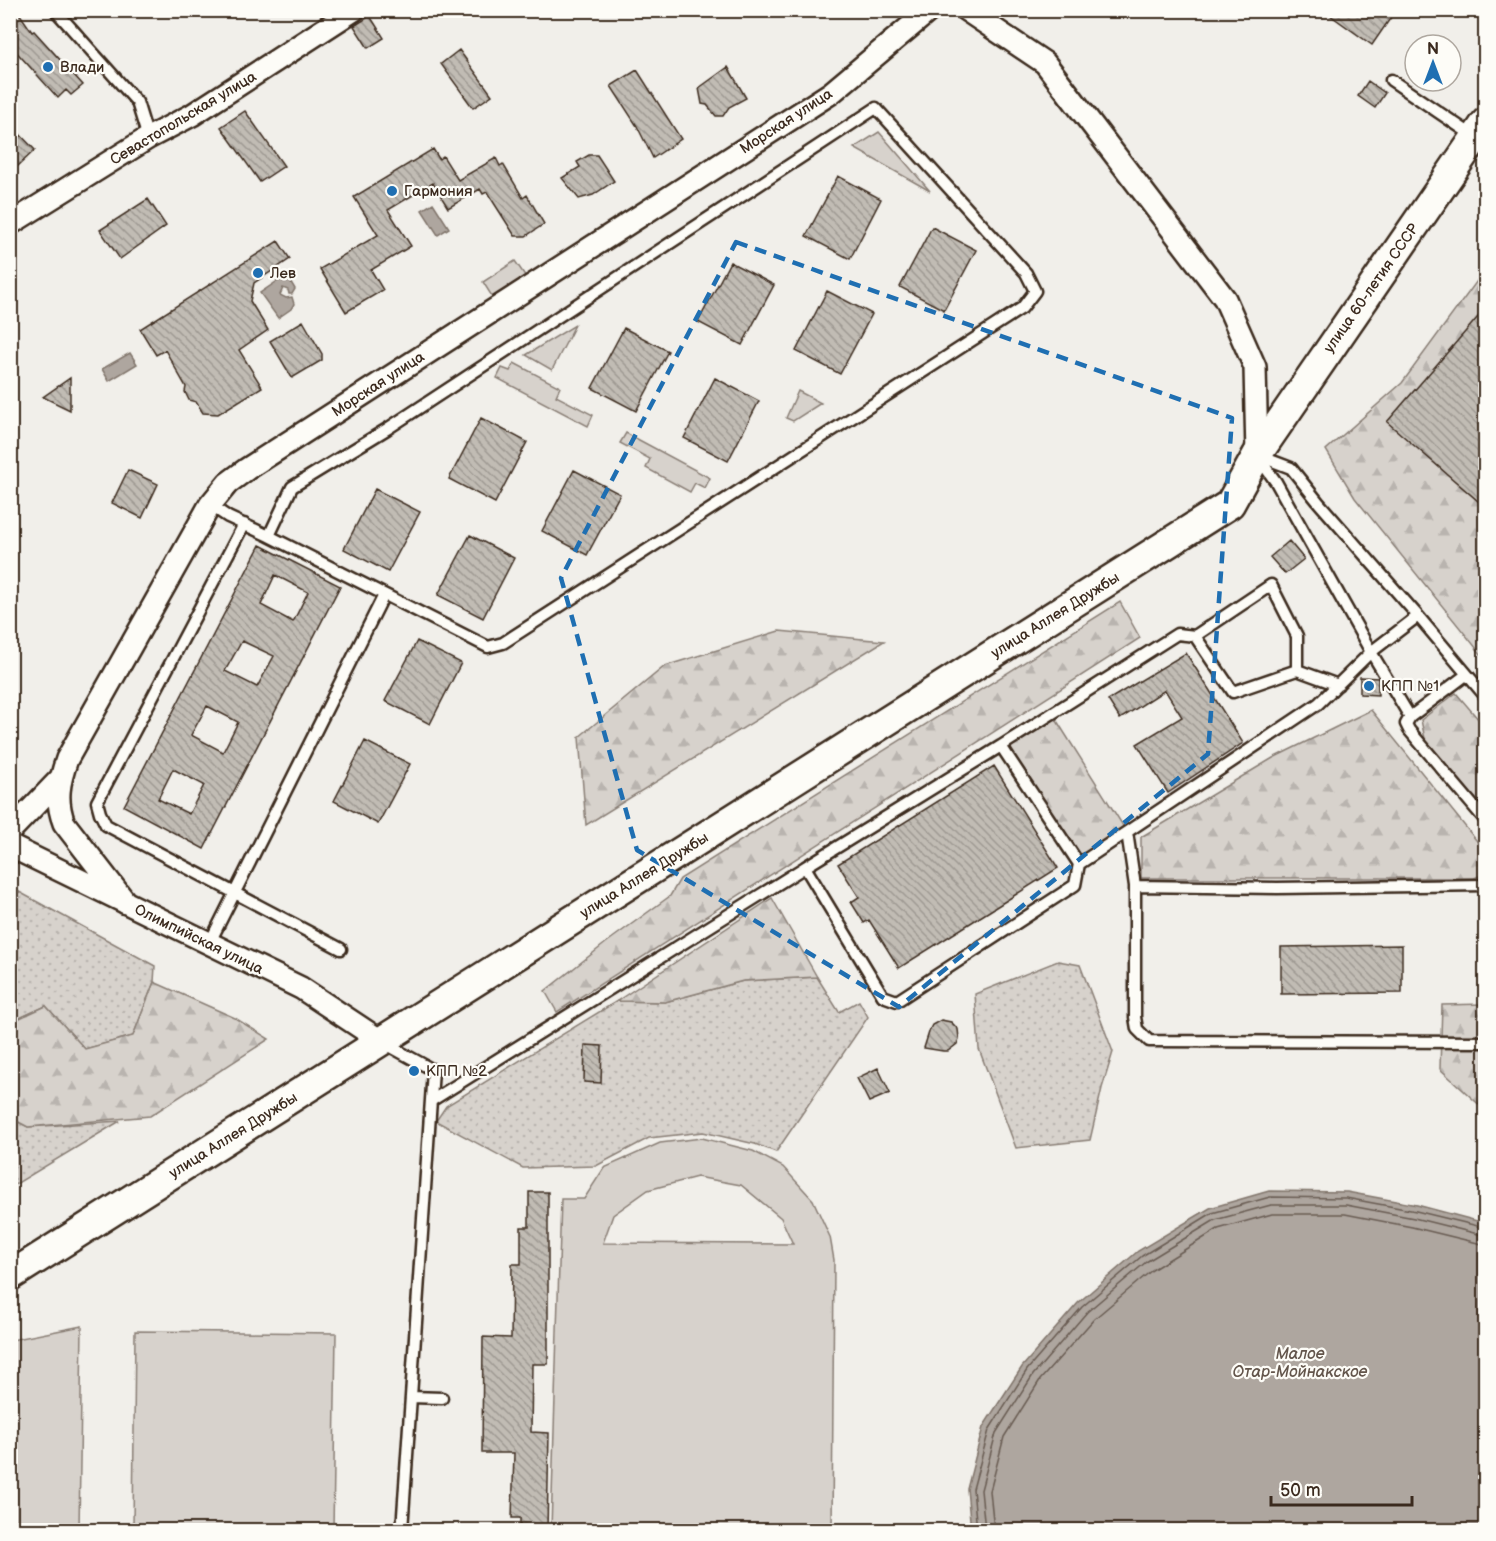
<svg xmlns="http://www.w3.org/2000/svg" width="1496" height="1541" viewBox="0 0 1496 1541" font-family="'Balsamiq Sans',sans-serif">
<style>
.grass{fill:url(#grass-dots);stroke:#897e75;stroke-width:1.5}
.forest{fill:url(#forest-firs);stroke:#897e75;stroke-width:1.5}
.green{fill:#d7d2cc;stroke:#897e75;stroke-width:1.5;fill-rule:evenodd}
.water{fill:#aea69f;stroke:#80746b;stroke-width:1.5}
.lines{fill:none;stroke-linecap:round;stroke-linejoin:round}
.shore{stroke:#695c52;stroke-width:1.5}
.building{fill:url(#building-back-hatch);stroke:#3b2a1e;stroke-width:1.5;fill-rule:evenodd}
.lane-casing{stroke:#3b2a1e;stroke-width:15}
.street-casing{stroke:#3b2a1e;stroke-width:26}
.secondary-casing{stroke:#3b2a1e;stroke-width:33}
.lane{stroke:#fdfcf7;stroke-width:10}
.street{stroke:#fdfcf7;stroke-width:21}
.secondary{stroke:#fdfcf7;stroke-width:28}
.marked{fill:none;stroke:#1f6fb2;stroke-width:4.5;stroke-dasharray:12 8;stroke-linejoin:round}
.poi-dot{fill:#1f6fb2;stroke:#fdfcf7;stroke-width:2}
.labels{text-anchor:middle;stroke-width:4.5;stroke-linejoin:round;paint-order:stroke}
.poi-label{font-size:15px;fill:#3b2a1e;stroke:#fdfcf7;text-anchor:start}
.street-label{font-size:15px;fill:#3b2a1e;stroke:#fdfcf7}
.water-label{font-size:16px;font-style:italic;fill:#63554b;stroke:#fdfcf7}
</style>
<defs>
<pattern id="grass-dots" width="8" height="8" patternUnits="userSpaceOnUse" patternTransform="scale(1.5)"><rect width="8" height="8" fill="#d7d2cc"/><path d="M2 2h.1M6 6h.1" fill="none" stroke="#b9b4af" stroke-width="1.8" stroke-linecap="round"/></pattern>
<pattern id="forest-firs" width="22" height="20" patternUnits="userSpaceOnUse" patternTransform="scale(1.5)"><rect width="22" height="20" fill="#d7d2cc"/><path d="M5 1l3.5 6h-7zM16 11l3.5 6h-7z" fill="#b9b4af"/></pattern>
<pattern id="building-back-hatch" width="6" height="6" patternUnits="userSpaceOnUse" patternTransform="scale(1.5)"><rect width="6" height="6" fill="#c1bcb4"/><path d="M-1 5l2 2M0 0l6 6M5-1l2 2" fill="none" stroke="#9e9992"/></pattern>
</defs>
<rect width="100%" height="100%" fill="#f1efea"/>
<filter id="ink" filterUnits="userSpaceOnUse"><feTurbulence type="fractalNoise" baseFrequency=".0167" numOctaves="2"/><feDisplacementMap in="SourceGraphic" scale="12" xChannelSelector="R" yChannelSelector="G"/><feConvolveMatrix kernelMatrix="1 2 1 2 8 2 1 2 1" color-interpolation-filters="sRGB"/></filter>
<g filter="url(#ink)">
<path class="grass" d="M10,887L155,966L154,982L133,1036L85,1049L46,1006L11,1022Z
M1058,961L1080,965L1113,1052L1102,1088L1090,1140L1016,1148L979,1049L975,994Z
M817,977L839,1012L859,1001L868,1017L776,1152L755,1144L703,1132L649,1138L596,1166L523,1168L436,1121L446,1106L617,1001L665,1002L743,981Z
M10,1118L28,1127L120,1121L11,1187Z"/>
<path class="forest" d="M1485,270V659L1355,498L1326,450L1402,383Z
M1120,602L1140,638L557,1012L545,991L607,942L670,896L680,879Z
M779,631L884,641L586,825L579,737L665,666Z
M1456,693L1485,727V821L1428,753L1421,720Z
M1371,710L1485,851V874L1474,878H1141V837L1273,758Z
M1052,713L1127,832L1079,864L1001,746Z
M772,898L817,977L743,981L665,1002L617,1001Z
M154,982L235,1018L269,1039L150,1116L28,1127L11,1118V1022L46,1006L85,1049L133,1036Z
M1485,1004V1110L1440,1069L1442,1005Z"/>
<path class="green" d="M879,132L930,191L854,148Z
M515,261L526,277L493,298L483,282Z
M575,325L552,370L526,355Z
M514,363L560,387L556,396L593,415L588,426L497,378L502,368L510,371Z
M798,391L821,403L793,421L786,418Z
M626,433L710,478L705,488L695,483L690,492L646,468L650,459L620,443Z
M702,1138L753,1151L783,1167L813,1200L830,1237L834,1260L832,1530H551L561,1199H584L604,1168L660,1143ZM697,1177L741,1185L781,1218L793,1244L603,1243L613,1215L648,1190Z
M82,1326L79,1530H11V1340Z
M135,1331L336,1333L333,1530H133Z"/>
<path class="water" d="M433,203L449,228L438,235L422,210Z
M282,278L289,279L295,289L292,294H289L288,290L283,288L280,295L286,298L292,297L294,304L291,309L278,318L260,293Z
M130,353L137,364L109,381L102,369Z
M1269,1191L1347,1192L1417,1205L1485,1223V1530H971L967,1489L983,1427L1022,1367L1078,1303L1138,1251L1210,1208Z"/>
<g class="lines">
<path class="shore" d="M977,1530L973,1489L989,1430L1027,1370L1082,1307L1142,1256L1212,1213L1270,1197L1346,1198L1416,1211L1486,1228
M985,1530L981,1490L996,1433L1033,1375L1087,1312L1146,1262L1215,1220L1271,1205H1346L1414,1218L1486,1236
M994,1530L990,1491L1004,1437L1040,1380L1094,1319L1152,1270L1218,1229L1272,1214H1345L1412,1227L1486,1245"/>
</g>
<path class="building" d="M10,10H17L32,32L34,31L83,85L71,95L66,90L58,98L10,45Z
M1323,10H1396L1372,45Z
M370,16L384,38L368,48L354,26Z
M459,50L492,95L473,108L441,64Z
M728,67L746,98L729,107L723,116H716L707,105L702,104L699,88Z
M637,70L681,139L653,158L637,126L611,86Z
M1368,81L1385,93L1375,108L1358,96Z
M245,111L284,166L260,182L221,127Z
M10,124L35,150L18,166L10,158Z
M433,149L439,159L443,156L458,180L496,158L500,166L503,164L523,198L527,195L544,224L526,236H515L487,192L483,194L480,189L448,208L433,183L388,210L411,246L371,270L383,290L346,312L320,269L378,235L354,197Z
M589,155H597L614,181L593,195L579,199L562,178L580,167L577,162Z
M838,176L881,199L850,259L806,236Z
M148,199L166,226L120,259L100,230Z
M932,227L976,250L944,310L900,287Z
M278,241L290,259L254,283L250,301L268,330L239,350L262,387L218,414L203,413L196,402L189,400L185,392L186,387L165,350L156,355L140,329Z
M730,262L774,285L742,345L698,322Z
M827,291L872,314L840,374L796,351Z
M1485,309V507L1387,422Z
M303,321L322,354V360L292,378L270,341Z
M624,328L668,351L636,411L592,388Z
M70,378V410L43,397Z
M715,378L759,401L728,461L684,438Z
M481,418L527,442L495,503L449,479Z
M128,470L158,484L142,518L112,503Z
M574,470L620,494L587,555L542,531Z
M375,489L420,512L388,572L344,549Z
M470,535L514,558L483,618L438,595Z
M1289,541L1304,559L1285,574L1270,557Z
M260,545L340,586L204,849L124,806ZM275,575L308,592L293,622L261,605ZM242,641L274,656L257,687L225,671ZM207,706L238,722L223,752L191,735ZM173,769L204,785L189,814L158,799Z
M417,641L461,663L430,724L385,701Z
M1186,653L1243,743L1168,793L1137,744L1182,717L1165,690L1120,719L1108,700Z
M1360,677L1378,678V695L1360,694Z
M365,741L410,764L378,824L334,801Z
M994,766L1058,868L899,968L869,920L864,923L851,902L859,897L838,864Z
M1402,945V993L1281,994V947Z
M941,1020L951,1022L958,1029L959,1039L957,1044L948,1051H943L924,1048L930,1029L932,1025Z
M585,1045L602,1046L601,1083L584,1082Z
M878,1068L890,1093L869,1102L857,1078Z
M529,1192H548V1364H532L531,1432L549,1433L547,1530H520V1518H512L514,1453H482L483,1337L511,1338L512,1264H521V1227H529Z"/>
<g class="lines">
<defs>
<path id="lane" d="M55,10L137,102L148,138
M1391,80L1475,137
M876,108L1026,273L1035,291L1022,308L503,643L488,647L269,536L292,487L387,429Z
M1257,455L1291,468L1319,503L1418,616L1486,697
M210,505L228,517L269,536
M244,524L97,802L100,813L106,825L341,949
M1418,616L1371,652L1410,717L1406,724L1409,730L1486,821
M1297,670V636L1271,585L1195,636L1233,692L1297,670L1338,685
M1410,717L1466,675
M1001,746L1177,634L1195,636
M1127,832L1135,886V1017L1137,1029L1149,1041L1486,1042
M1079,864L1001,746L805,867L883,996L897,1001L1075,885L1079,864L1318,704L1371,652L1276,482L1258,457
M1135,886L1277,888L1486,885
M209,944L384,595
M384,1043L433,1070L402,1530
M431,1101L805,867
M411,1397L442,1398"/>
<path id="street" d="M966,10L1045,63L1225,299L1255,367L1257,455
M10,224L148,138L192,115L354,10
M10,831L60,779
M10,846L301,988L381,1041
M126,903L64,823C55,800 59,782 67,759L210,505L228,483L247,469L831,93L930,10"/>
<path id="secondary" d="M10,1276L1230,504L1257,455L1486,122"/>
</defs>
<use href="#lane" class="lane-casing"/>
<use href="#street" class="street-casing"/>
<use href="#secondary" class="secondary-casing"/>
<use href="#lane" class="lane"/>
<use href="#street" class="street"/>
<use href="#secondary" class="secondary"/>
</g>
</g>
<path class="marked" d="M736,242L1232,418L1208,754L899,1007L637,850L561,578Z"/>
<g class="poi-dot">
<circle cx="48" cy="67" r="6"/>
<circle cx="392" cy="191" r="6"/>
<circle cx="258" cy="273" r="6"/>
<circle cx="1369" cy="686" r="6"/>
<circle cx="414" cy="1071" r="6"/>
</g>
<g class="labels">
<g class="poi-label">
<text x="60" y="72">Влади</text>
<text x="404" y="196">Гармония</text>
<text x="270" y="278">Лев</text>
<text x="1381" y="691">КПП №1</text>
<text x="426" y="1076">КПП №2</text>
</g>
<g class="street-label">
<text transform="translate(183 118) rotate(-31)" y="5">Севастопольская улица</text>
<text transform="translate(786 121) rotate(-33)" y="5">Морская улица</text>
<text transform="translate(1371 288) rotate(-55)" y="5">улица 60-летия СССР</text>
<text transform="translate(378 384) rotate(-33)" y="5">Морская улица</text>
<text transform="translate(1055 615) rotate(-32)" y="5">улица Аллея Дружбы</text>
<text transform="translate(644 875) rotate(-32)" y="5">улица Аллея Дружбы</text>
<text transform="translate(199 939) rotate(26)" y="5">Олимпийская улица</text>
<text transform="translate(233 1135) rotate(-32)" y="5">улица Аллея Дружбы</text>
</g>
<g class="water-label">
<text x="1300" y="1359">Малое<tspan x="1300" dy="18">Отар-Мойнакское</tspan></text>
</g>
</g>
<rect width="1496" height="1541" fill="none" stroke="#fdfcf7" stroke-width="36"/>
<rect x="18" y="18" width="1460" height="1505" fill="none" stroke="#3b2a1e" stroke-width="2" filter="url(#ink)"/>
<g transform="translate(1433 63)"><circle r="28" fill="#fdfcf7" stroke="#afa8a0" stroke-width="1.5"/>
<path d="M0-4.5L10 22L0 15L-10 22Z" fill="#1f6fb2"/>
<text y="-9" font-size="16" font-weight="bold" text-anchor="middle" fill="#3b2a1e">N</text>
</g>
<path d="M1271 1496v9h141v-9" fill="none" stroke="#3b2a1e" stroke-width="3"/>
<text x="1280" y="1496" font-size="18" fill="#3b2a1e" stroke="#fdfcf7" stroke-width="4.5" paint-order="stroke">50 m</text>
</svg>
